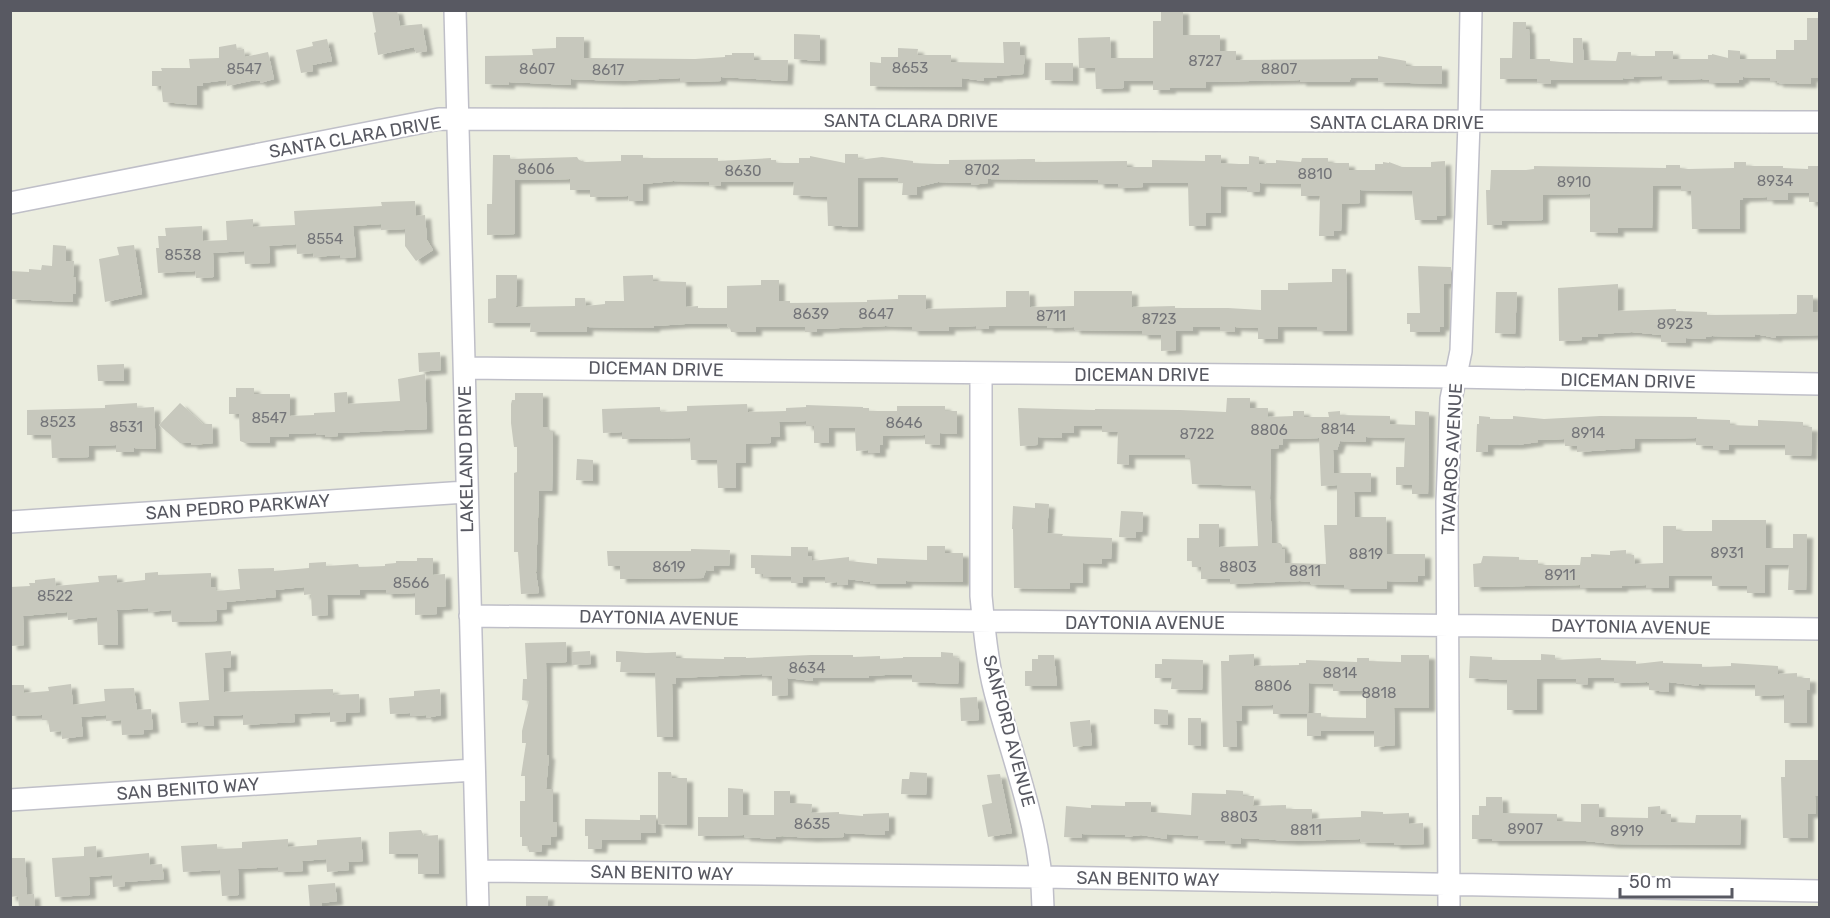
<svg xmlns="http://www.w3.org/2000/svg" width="1830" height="918" viewBox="0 0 1830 918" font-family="Rubik,sans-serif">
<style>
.building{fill:#c7c8bd;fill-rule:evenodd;filter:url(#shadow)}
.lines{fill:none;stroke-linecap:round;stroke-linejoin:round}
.minor-casing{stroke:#bfbfc8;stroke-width:24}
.minor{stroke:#fff;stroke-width:21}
.labels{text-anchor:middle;stroke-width:4.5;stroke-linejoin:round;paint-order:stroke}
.number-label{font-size:15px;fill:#747579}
.street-label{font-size:18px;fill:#585962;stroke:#fff}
</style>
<defs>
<filter id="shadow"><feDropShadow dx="6" dy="4" stdDeviation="1.5" flood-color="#0004"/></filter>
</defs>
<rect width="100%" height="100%" fill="#ebeddf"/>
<path class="building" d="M372,10H397L400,26L422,24L427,51L416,53L414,47L378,55L374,33L376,32Z
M1161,10H1183V35H1220V51H1236V60L1378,59V56L1406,61V66H1442V84L1378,82V78H1351L1349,82H1300V80L1206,82V88H1170V90H1153V81H1124V88L1096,89L1095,68H1079L1078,38L1110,37L1111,58H1153V21H1161Z
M1807,18H1820V78H1811V84L1777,83V81H1770V78L1743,77V80H1739V83H1709V80L1702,79L1662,80V76L1634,77V79L1623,78V80H1551V84L1537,83V79H1500V58H1512L1513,22H1526V29H1529L1530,59H1550V61L1573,63V38H1582L1584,60L1616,61L1618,52H1631V56H1655V51H1673V59H1708V55H1712V54L1728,58V50L1740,51V59H1776V50H1794V40H1807Z
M794,34L820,35V61L794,59Z
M556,37H584V58L695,59L725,57V55H732V53H754V60H788L787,81L721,77V81L680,82V78L618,81L571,79V85L509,82V85L485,84V56L533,55L532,49L556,48Z
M327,39L332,61L312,65L313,71L301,73L296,50L313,46L312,42Z
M1003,42H1020V55H1025L1023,74L997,76V78H984V81L962,78V87L870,86V62L881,63V57H898V48L918,49L917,55H951V62L1004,63Z
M236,44L237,50L244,49L245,57L268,52L274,79L260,83V81L255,80L227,86L226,80L203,83V86H197V105L163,102L161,86H152V71H162L161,68H190L189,59L219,58V47Z
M1045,63H1073V81L1045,80Z
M845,154H858V160L882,157L913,161V163L937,164H949V160L1035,159V162L1127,161V167H1152V160L1205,161V155H1221V163L1239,164H1249V156L1259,157V164H1266V163H1276V160L1301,162L1302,158H1328V163H1349V170H1375V164H1383V162L1389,163V162L1402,167H1431V162L1445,161L1446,215L1437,216V220H1415L1412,191L1360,190V203L1342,204L1341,231H1334V236H1319L1320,196H1301V184L1260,183L1259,192H1247V187L1221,186V213H1206V226H1189L1188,183H1143V187L1118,188V184H1098V180L988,179V183L971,185V183L938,182L917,187V195H902L903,183H898L899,178H858V227H842V226H828L827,197L793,195L794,182H721V186L709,185V182L673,181L643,184V201H629L628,196L590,197V190H570V179L515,180V234L487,235V204H492L493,155H510V159L577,157L579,160L585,162L621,161V155H643V158H718V161L771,158V160H776V163H799V158H810V156L845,163Z
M1734,162H1746V166H1783V168L1808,169V166H1820V202H1809V193H1788V200H1767V197L1743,198V200H1740V229H1692L1691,191H1681V186H1653L1652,228H1618V233L1590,232V194L1543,195V220L1502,221V225H1487L1486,190H1490L1491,170H1526L1534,169V166L1666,168V165H1680V168L1688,169L1734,168Z
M415,201L416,216L425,215L427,240L433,250L416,261L405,246V229L381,230V224L353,226L356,257L340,258V255L314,257L313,253L297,254L296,244L269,246L270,263L245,264L244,251L213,253L214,277L196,278L195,271L158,273L156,248H159L158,236H166L165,228L202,226L203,241L227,240L226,221L253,219V227L295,225L294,211L382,206L381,202Z
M53,245L66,246V261H74L73,277H76V294H73V302L10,299V271L29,272V269L41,270L42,265L52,266Z
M134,245L142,294L105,302L99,259L119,255L117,247Z
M1418,266L1451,267V284H1444V327H1440V332H1410V324H1407V313H1420Z
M1332,269H1346L1347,331H1317V327H1278V339H1258V328L1235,327V332L1220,331V327H1193V331H1176V350L1161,351V335H1142V331L1074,330V327L1048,328L1047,326H989V329H976V326L949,327V331H912V327L886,326L817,329V332H805V327H756V332H731L730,328L728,327L727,324H685L654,326V328L587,327V332H530L531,323H488V299L496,298V275H517L516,307L575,306V298H585L586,306L605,304V301H624L623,276L653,275V281L686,282V307L698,306V308H727V286L761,285V280H779V301H790V303L867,302V300L898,299V295H926V309L1006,307V291H1029L1030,307L1074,306V291H1132V307L1175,306V308H1228L1261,310V290H1288V283L1332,282Z
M1618,284V311L1676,309V311L1707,312V315L1796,314L1797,312V295H1813V312H1820V335L1776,336V338L1755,334V337L1712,336L1706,337V339L1686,338V343L1661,342V335L1632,332L1598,334V337H1582V340L1559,341L1558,288Z
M1496,292H1517L1515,334L1495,333Z
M440,352L441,370L419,372L418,353Z
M124,364V381H98L97,365Z
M425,374L427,429L338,433V436L325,437V435H316V433L289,434V437H270V443H245L240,441L239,414H229V397H236V388H254V394H290V416L314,415V413L335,412L334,393L347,392L348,404L400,401L398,379Z
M515,393H543V427H549V431H553L552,491H539L536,573L539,593L521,594L518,552H514V473L517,472V447H514L511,423V404L512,400H515Z
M1227,398H1250V408H1268V417L1293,416V411H1304V417H1329L1328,412L1340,411V415L1390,416V424L1415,425V411L1429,412L1428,494H1412V485H1396V467H1404L1405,438L1366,437V442L1340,441L1337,450H1333L1334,473H1371V492H1354L1355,517H1386L1387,554H1425V576H1418V582L1387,581V589H1344V585L1310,584V582L1300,581L1230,584V579H1201V567H1192V561H1187V538H1199V524H1219V547L1258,546L1255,489H1251V486L1192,484L1190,458H1185V455H1129V465L1117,464L1118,432H1102V426H1074V433H1062V438L1038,437L1037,445L1020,446L1018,408L1095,410V409L1180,410L1226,412ZM1319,438L1321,486L1337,485V525H1324L1326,564L1285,563V549H1282V545L1280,543H1272L1270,498L1271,449L1279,448V445H1283V439Z
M137,403V408L154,407L156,449L134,448V452H116V445L89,446V457L52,458L51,435H27V410L105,408V405Z
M180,403L203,424H212L213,443L192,445L191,443H180L159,425Z
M747,404L748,412L786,411V408L806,407V405L863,407V408H869V411H897V406H945V411H957V434L940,433V445L925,444V435L883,436V445H880V453H868V450L856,451L855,428H829V443H814V426H806V421L779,422L780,437H771V443L746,444V463H736V488H718L717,460H691L690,438L622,439V432L603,433L602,409L660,407V412L687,411V406Z
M1479,416L1490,417V419H1513V416L1544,419L1600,416L1697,417V419L1730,420V425L1758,426V420L1803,422V427H1812L1811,456L1785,455V445H1729V450H1713V446L1696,445V438L1635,439V448L1577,452V446H1565L1564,439L1537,440L1538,442L1517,445H1488V452H1476L1477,424H1479Z
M577,459L593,460V481L576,480Z
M1035,503L1049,504L1047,533L1063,534L1062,536L1112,538L1111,559H1102V564L1083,563V583H1070V589L1014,588L1013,529H1012L1013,506L1035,508Z
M1121,511L1143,512L1142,532H1136V538L1119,537Z
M1712,520H1766V548H1793V534H1807L1806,590H1788L1789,565H1765V593H1747V586H1712V576H1669V588H1646V585L1622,586V588H1580V585L1474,587L1473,564L1481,563L1483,556L1519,557V560H1538V565H1580L1581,557H1591V554L1610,555V551L1626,550V555H1634L1635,564L1663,563V526H1676V531H1712Z
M927,546H945V553H963V582L906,581V584H870V582L848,579V585H837V582L825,583V577H803V583H791V577H763V574H755V568H751V555L791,556V547H808V556H812V561L849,557V561L877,564V558L927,560Z
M691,549L730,550L729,566H714V571L706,570L703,578L620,579V566H608L607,551H691Z
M417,558H433V575L445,574L446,606L437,607V614L415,615V593L386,594V590H360V595H327L328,615L312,616L311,594L304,595V587L275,590L276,597L226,602L227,609L216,610L217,621L172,622L171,610L148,612V608L117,610L118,645H98L97,617L68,620L67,612L23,616L24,645L11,646L10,587L30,586L29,583H35V580L55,578L56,586L99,582L98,576L117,575V583L145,580V573L158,572V575L211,573V587H216V591L240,589L238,569L274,568V571L309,568V563L326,562V566L358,564L359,567L385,566V564L396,563V561H417Z
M566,642L567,662L546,663L547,755H549L546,789H553V822H557V836L551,837V845H542L541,852H529V846H522V837H520V801H525V776H521L526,743H522V731L529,701L522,700L523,679H527L525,643Z
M231,651V667L223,668L224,692L333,689V695L359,694L360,712L346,713V721L330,722V712L294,714L295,722L243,725V715L213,716L214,726H198V722L181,723L179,702L209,700L205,653Z
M590,651L591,664L572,665V652Z
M616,651L646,653L676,652V658L724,659V657H746V658L811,655H853V657L880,656V659L903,658V657H941V652L953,653V657L959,658L958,684L912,682V675H885L869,676V678H813V681L787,678L788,695L772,696V676H762V674L676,678V684H672L673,737H657L655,673L620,672L621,662H616Z
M1254,654V666L1299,665V663H1306V660L1357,662V658H1369V661L1401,662V655H1429V708H1394L1395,745L1374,747V731H1321V736H1307V714H1273V705L1242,706V721H1236L1237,747H1223L1221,661H1229V655ZM1309,683L1333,684V691H1366V718L1321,717V713H1308Z
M1541,654L1555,655V660L1601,658V660L1636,661V664L1663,661V663L1702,664V667L1731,666V663L1778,666V674L1797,673V678H1810V690H1807V723H1784V695L1755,696V685L1699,684V686L1669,682V692L1649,690V683L1647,682L1614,683V678H1588L1587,685L1576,684V679H1537V710H1507V680L1469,678L1470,656L1492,657V660H1541Z
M1038,655H1054L1057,686H1025V671H1032V659H1038Z
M1162,659L1203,660L1202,690L1171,689L1172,678H1155V664H1162Z
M71,684L73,705L105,701L104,689L134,688L137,710L151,709L153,729L144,730V734L122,735L121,720L106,721V715L81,717L83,736L62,739L61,731L50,732L48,720H42V715L10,716V685H24V693L49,691L48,687Z
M440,689L441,715L426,718V715L411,716L410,713L390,714L389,698L414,696V691Z
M977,697L979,720L961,721L960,698Z
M1154,709L1168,710V725L1154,724Z
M1188,718H1201V746L1188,745Z
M1090,720L1092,745L1073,747L1070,722Z
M1785,760H1820V796H1815L1816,814H1808V838H1783L1781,777H1785Z
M658,772H671L672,778H687V825L658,824Z
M910,772L927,773L926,795L901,794L902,779H909Z
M1000,774L1012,833L988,837L982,805L992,803L987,775Z
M728,788L743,789V815H774V791H790V803L812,804L811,813L839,812V814L863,816V814L889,813V831H885V835L844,833V837L811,838L782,836L776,837V839L744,837V835L698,836V817H728Z
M1226,790L1243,791V796H1254L1253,806L1286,805V809H1312V819L1361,817V811L1383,812V814L1409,813V824L1423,823L1424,844L1394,845V843L1360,842V839L1293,841L1241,838V844H1225V841L1198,840L1199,836L1167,834V839L1141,835L1125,837V835L1082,834V838L1064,837L1066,806L1091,808V805L1125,806V802H1151V812L1191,815L1192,793L1226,794Z
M1486,797H1502L1503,813L1557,814V821L1581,822V804H1599V817L1648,818V807L1660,806L1661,814H1671V822L1695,823L1696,815H1741L1740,845L1613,844L1586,841H1492V839H1472V815H1479V806H1486Z
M640,815H656V833H641V840H602L601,849H588V836H585V819L640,820Z
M421,830L424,836L438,835L439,874H418V854H389V832Z
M361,837L363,861L348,862L349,870L327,872L326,859L302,861L303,871L278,872V867L238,869L239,895L222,896L220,870L183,872L181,846L217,844V849L242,848V842L288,839V847L317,845V840Z
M96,846L97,858L149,853L150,865L162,864L164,879L125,882V886L113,887L112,875L89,877L90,895L55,897L52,858L84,856V847Z
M10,858H25L27,895L34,894L35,908H19L18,896L10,897Z
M335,883L337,901L322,903V908H310L308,885Z
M526,896H548L547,908H526Z"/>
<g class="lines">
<defs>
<path id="minor" d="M455,10L478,908
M10,203L439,119L1820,122
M465,368L1454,377L1820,384
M981,374V596C984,627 987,661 995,692C1014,764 1042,832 1043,908
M10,522L466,492
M470,616L1820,629
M10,800L474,770
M477,871L1043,877L1820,891
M1449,908L1447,502L1451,399L1461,351L1469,123L1471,10"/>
</defs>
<use href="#minor" class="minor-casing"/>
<use href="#minor" class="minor"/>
</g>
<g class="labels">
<g class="number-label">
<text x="1205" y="66">8727</text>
<text x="910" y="73">8653</text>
<text x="244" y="74">8547</text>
<text x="537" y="74">8607</text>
<text x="1279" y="74">8807</text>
<text x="608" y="75">8617</text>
<text x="536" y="174">8606</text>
<text x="982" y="175">8702</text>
<text x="743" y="176">8630</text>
<text x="1315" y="179">8810</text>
<text x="1775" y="186">8934</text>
<text x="1574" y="187">8910</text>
<text x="325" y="244">8554</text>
<text x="183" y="260">8538</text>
<text x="811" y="319">8639</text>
<text x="876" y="319">8647</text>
<text x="1051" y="321">8711</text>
<text x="1159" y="324">8723</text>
<text x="1675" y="329">8923</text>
<text x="269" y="423">8547</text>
<text x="58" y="427">8523</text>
<text x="904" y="428">8646</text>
<text x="126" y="432">8531</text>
<text x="1338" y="434">8814</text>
<text x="1269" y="435">8806</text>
<text x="1588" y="438">8914</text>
<text x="1197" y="439">8722</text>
<text x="1727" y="558">8931</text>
<text x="1366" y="559">8819</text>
<text x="669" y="572">8619</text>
<text x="1238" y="572">8803</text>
<text x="1305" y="576">8811</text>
<text x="1560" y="580">8911</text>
<text x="411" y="588">8566</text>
<text x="55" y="601">8522</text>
<text x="807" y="673">8634</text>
<text x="1340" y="678">8814</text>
<text x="1273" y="691">8806</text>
<text x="1379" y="698">8818</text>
<text x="1239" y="822">8803</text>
<text x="812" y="829">8635</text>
<text x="1525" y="834">8907</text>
<text x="1306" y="835">8811</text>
<text x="1627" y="836">8919</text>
</g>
<g class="street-label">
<text x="911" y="127">SANTA CLARA DRIVE</text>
<text x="1397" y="129">SANTA CLARA DRIVE</text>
<text transform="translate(355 137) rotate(-10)" y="6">SANTA CLARA DRIVE</text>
<text transform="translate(656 369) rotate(1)" y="6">DICEMAN DRIVE</text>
<text x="1142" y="381">DICEMAN DRIVE</text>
<text transform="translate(1628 381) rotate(1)" y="6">DICEMAN DRIVE</text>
<text transform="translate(466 459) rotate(-91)" y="6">LAKELAND DRIVE</text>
<text transform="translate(1452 459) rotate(-87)" y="6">TAVAROS AVENUE</text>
<text transform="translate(238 507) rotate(-4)" y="6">SAN PEDRO PARKWAY</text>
<text transform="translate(659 618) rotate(1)" y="6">DAYTONIA AVENUE</text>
<text x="1145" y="629">DAYTONIA AVENUE</text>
<text transform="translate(1631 627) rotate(1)" y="6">DAYTONIA AVENUE</text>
<text transform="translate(1009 731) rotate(75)" y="6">SANFORD AVENUE</text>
<text transform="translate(188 789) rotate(-4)" y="6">SAN BENITO WAY</text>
<text transform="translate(662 873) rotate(1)" y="6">SAN BENITO WAY</text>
<text transform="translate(1148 879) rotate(1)" y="6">SAN BENITO WAY</text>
</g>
</g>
<rect width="1830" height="918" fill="none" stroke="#585962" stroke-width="24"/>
<path d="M1620 888v9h112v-9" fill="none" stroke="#585962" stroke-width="3"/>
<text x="1629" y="888" font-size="18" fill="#585962" stroke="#ffffff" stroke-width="4.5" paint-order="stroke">50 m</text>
</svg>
